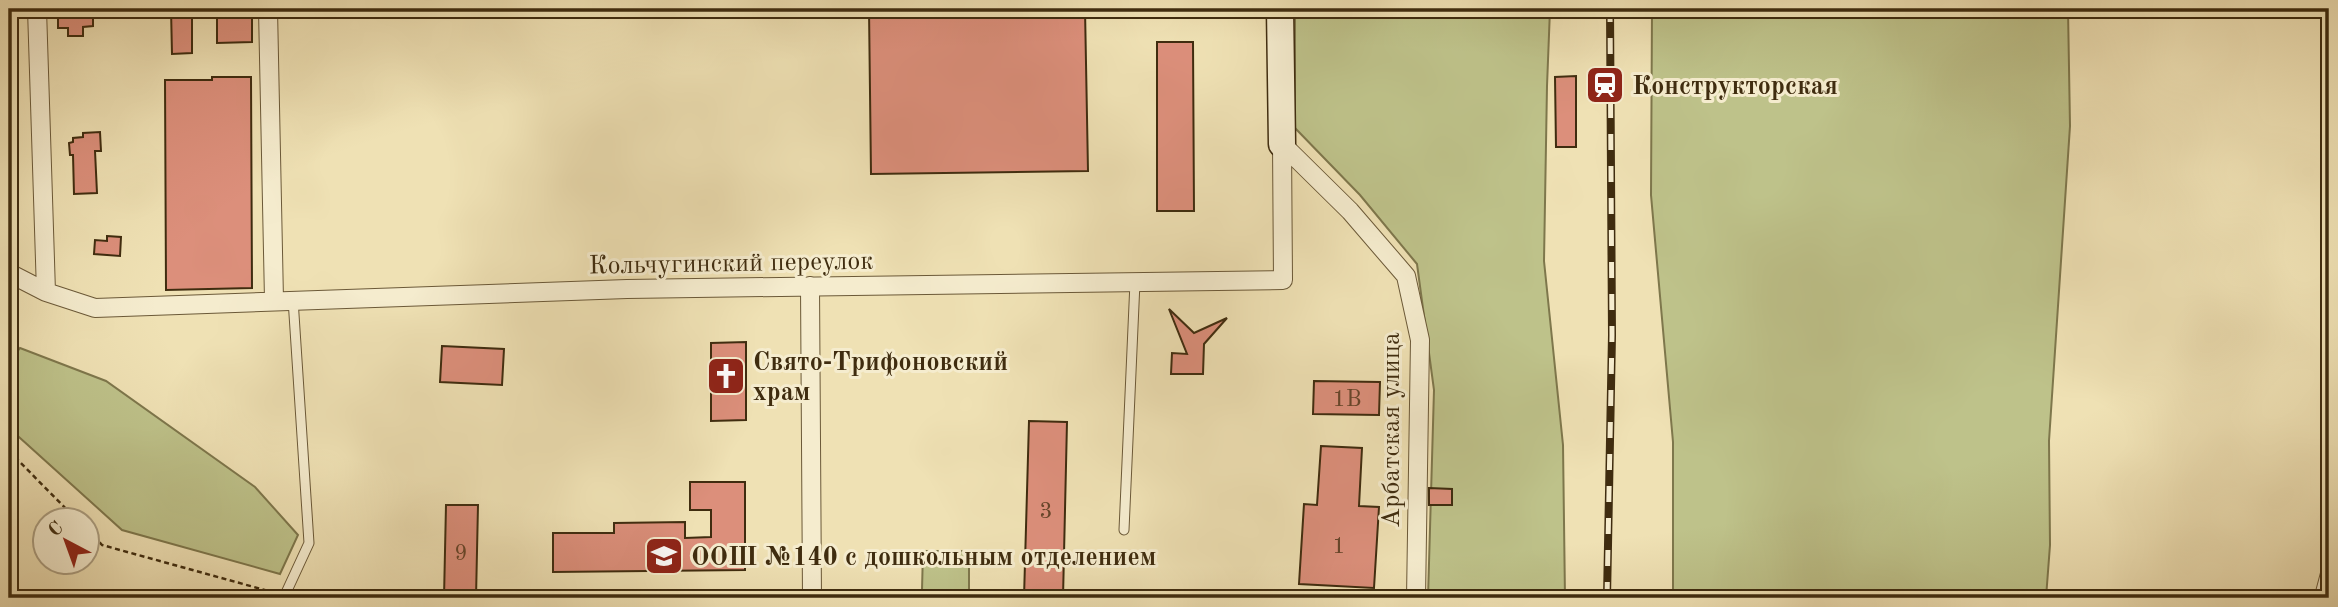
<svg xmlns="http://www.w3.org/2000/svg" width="2338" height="607" viewBox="0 0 2338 607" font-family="'Old Standard TT',serif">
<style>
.green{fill:#bec28a;stroke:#7e774c;stroke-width:2}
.building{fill:#dc8f7b;stroke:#3f2c0f;stroke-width:2}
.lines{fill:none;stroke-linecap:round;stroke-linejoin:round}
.lane-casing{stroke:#6b5938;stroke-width:11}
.street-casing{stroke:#6b5938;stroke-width:20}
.secondary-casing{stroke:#3f2c0f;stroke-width:29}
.path{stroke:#3f2c0f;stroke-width:2.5;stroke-dasharray:5 3.5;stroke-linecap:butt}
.lane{stroke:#f5ecce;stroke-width:9}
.street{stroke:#f5ecce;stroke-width:18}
.secondary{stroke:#f5ecce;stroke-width:26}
.rail-casing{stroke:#3f2c0f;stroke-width:8}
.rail{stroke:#f5ecce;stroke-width:5;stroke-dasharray:16;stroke-linecap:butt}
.labels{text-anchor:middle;stroke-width:6;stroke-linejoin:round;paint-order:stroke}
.number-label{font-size:23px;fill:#66452a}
.poi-label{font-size:26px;font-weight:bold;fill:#3f2c0f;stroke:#f5ecce;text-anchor:start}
.street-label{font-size:26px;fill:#3f2c0f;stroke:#f5ecce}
</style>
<rect width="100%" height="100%" fill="#efe1b4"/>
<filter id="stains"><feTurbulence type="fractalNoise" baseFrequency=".00286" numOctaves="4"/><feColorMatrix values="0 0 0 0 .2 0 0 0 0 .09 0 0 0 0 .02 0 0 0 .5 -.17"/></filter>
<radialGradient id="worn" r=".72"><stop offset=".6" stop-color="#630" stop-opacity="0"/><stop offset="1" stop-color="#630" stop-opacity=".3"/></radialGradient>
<path class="green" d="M1295,9H1550L1547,86L1544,261L1563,445L1565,598H1428L1434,390L1417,264L1360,195L1295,128Z
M1652,9H2068L2070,126L2049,441L2050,545L2046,598H1673V442L1651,195Z
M20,348L106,381L255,487L298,535L280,574L122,530L9,428V363Z
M923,551H969V590H922Z"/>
<path class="building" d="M58,9H93V26L83,27V36H68V28H58Z
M171,9H192V53L172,54Z
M217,9H252V42L217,43Z
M869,9H1085L1088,171L871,174Z
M1157,42H1193L1194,211H1157Z
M1576,76V147H1556L1555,77Z
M212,77H251L252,288L166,290L165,80H212Z
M100,132L101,151H95L97,193L74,194L73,155H70L69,143L73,142V138L83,137V133Z
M107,236L121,237L120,256L94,254L95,240L107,241Z
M1169,309L1194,333L1227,318L1204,344L1203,374H1171L1172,353L1187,354Z
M746,342V420L711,421V343Z
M442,346L504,349L502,385L440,382Z
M1314,381L1380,382L1379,415L1313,414Z
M1029,421L1067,422L1063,598H1024Z
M1321,446L1362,448L1359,506L1379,507L1374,588L1299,584L1304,504L1317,505Z
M690,482H745V570L553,572V533H614V523L685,522V538L711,537V510H690Z
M1429,488L1452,489V505H1429Z
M446,505H478L476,598H444Z"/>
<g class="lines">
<defs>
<path id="lane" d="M1124,530L1135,282
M285,595L309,543L293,299
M2319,598L2329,560"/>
<path id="street" d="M37,9L46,292
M268,9L274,300
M1282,144L1350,211L1406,276L1420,340L1416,598
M9,273L46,292L95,308L627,289L1283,280L1282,144
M810,286L812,598"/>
<path id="secondary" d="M1280,9L1282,144"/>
</defs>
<use href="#lane" class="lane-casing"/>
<use href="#street" class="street-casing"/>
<use href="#secondary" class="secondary-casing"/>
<path class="path" d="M9,451L77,520
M88,530L102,545L272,592"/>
<use href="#lane" class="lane"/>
<use href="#street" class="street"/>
<use href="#secondary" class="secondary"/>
<defs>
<path id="rail" d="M1607,598L1612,335L1610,9"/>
</defs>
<use href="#rail" class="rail-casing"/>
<use href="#rail" class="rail"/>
</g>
<defs>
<symbol id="station-square" viewBox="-11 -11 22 22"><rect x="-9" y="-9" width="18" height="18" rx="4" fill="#8f2418" stroke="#f5ecce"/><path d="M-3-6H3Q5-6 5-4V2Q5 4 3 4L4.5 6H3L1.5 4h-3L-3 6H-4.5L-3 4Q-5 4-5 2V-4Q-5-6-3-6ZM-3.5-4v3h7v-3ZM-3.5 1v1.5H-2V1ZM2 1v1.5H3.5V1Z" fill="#fff"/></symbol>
<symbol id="church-square" viewBox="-11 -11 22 22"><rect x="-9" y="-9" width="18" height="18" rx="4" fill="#8f2418" stroke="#f5ecce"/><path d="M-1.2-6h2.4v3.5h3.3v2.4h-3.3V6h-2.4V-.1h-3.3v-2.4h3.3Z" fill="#fff"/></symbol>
<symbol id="school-square" viewBox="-11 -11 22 22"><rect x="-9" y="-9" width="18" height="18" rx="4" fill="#8f2418" stroke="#f5ecce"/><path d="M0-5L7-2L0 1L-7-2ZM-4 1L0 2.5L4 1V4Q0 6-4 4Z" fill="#fff"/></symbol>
</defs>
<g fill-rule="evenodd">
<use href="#station-square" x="1583" y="63" width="44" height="44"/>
<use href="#church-square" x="704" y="354" width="44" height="44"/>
<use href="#school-square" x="642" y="534" width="44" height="44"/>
</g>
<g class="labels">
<g class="number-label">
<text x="1347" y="406">1В</text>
<text x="1046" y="518">3</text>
<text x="1339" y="553">1</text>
<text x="461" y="560">9</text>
</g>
<g class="poi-label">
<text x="1632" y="94">Конструкторская</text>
<text x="753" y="370">Свято-Трифоновский<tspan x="753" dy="30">храм</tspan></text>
<text x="691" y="565">ООШ №140 с дошкольным отделением</text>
</g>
<g class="street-label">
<text transform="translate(731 262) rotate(-1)" y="9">Кольчугинский переулок</text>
<text transform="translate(1390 430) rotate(-90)" y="9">Арбатская улица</text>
</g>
</g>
<rect width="2338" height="607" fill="none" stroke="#efe1b4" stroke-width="35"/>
<rect x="10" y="10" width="2317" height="586" fill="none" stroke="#3f2c0f" stroke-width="3.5"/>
<rect x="18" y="18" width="2303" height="572" fill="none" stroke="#3f2c0f" stroke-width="2"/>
<g transform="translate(66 541) rotate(319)"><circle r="33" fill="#f5ecce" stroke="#ac9f82" stroke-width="2"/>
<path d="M0-5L12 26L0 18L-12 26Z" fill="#8f2418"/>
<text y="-10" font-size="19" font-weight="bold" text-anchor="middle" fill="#3f2c0f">С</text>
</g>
<rect width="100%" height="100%" filter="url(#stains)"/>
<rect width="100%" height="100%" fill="url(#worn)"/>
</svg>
